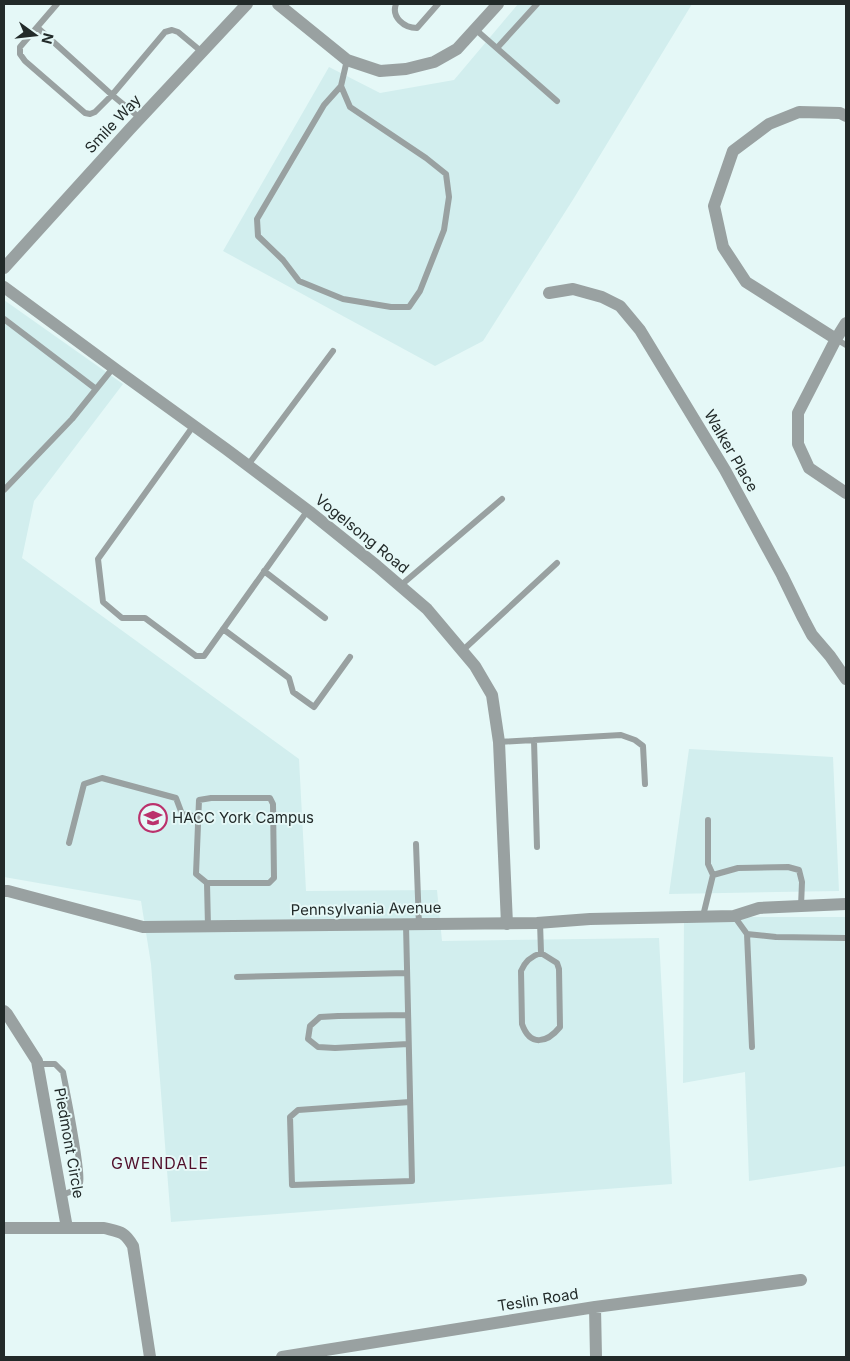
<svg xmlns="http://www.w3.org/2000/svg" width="850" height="1361" viewBox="0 0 850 1361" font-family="Inter,sans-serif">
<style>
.built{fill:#d2eeee}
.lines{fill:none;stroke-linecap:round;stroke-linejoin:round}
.service{stroke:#99a1a1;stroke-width:6}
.minor{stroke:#99a1a1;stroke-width:12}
.labels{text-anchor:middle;stroke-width:4;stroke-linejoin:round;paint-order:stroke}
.street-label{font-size:15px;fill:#222a29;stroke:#e5f8f7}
.poi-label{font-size:15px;fill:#222a29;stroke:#e5f8f7;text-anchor:start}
.neighbourhood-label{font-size:16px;letter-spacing:1px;fill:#510f2b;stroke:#e5f8f7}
</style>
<rect width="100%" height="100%" fill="#e5f8f7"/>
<path class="built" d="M518,4H692L574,198L483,341L435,366L223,251L329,67L380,93L454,80Z
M4,300L123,384L34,501L22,558L299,759L306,891L437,890L442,941L659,938L672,1184L171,1222L151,964L141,901L4,877Z
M689,749L833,757L839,891L669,894Z
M684,917H846V1166L749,1181L745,1072L683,1083Z"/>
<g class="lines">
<path class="service" d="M396,4C391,17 404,28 417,28L438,4
M38,28L112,95L95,112L90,114L85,113L25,61L20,54V47L57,4
M475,29L557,101
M497,48L537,4
M341,86L350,107L426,158L446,174L449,197L444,230L420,291L409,307H391L343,299L299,281L283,260L258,236L257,219L324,105L341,86L347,60
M140,118L112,95L165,32L172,30L178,32L202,52
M4,319L96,389
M836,339L846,345
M194,425L98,559L103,602L122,618H145L196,656H204L308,510
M248,465L333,351
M4,490L72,419L113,368
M264,571L325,618
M400,586L502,499
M223,629L289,678L293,692L314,707L350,657
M462,651L557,563
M534,740L537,847
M499,742L621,735L635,740L643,746L645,784
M708,820V864L713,875
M69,843L84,784L102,778L176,798L182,814L199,817
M416,844L419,925
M207,883H269L274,878L273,804L270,798H211L199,800L196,874L207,883L208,927
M703,916L713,875L738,868L788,867L799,870L802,882L801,906
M734,916L747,934L776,937L846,938
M540,922L541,953L557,963L559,969L560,1027C547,1043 530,1047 522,1024L521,971C525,961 531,956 541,953
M406,925L412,1181L292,1185L290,1117L298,1110L410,1102
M747,934L752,1047
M237,977L407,973
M408,1015L338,1016L320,1017L310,1026L308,1039L318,1047L335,1048L408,1044
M38,1064H55L63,1072C66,1088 84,1174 80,1183C77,1191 69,1192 62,1195"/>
<path class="minor" d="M278,4L347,60L380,71L406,69L434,62L457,49L498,4
M4,268L130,129L247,4
M4,287L118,371L226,449L310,512L377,566L427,609L475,666L492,695L499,742L507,924
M549,293L573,289L602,297L620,306L640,330L725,470L782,575L803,618L812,635L830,656L846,679
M846,323L836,339L798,413V444L809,468L846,493
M836,339L746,282L723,247L714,206L733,151L769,124L799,112L840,113L846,116
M4,891H8L143,927L537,923L590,919L734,916L759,908L846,904
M4,1011L7,1014L37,1061L67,1228
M4,1228H104C120,1232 124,1231 133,1246L150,1357
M595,1307L596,1357
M282,1357L595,1307L801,1280"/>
</g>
<defs>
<symbol id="university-ring" viewBox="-11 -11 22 22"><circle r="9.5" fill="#e5f8f7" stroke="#bb316c" stroke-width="1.5"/><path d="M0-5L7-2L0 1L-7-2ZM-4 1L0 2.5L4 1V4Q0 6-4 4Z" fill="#bb316c"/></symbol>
</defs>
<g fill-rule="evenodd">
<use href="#university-ring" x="137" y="802" width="32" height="32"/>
</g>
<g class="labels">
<g class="street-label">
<text transform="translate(113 124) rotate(-47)" y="5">Smile Way</text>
<text transform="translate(731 451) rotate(60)" y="5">Walker Place</text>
<text transform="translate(362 534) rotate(39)" y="5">Vogelsong Road</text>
<text transform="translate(366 909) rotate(-1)" y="5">Pennsylvania Avenue</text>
<text transform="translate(69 1143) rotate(80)" y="5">Piedmont Circle</text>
<text transform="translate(538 1300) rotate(-9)" y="5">Teslin Road</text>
</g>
<g class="poi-label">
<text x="172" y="823">HACC York Campus</text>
</g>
<g class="neighbourhood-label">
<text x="160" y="1169">GWENDALE</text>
</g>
</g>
<rect width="850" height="1361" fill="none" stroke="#222a29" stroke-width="10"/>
<g transform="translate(35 35) rotate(105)" stroke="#e5f8f7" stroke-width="4" paint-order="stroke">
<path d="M0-4L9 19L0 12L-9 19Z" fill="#222a29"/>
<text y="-8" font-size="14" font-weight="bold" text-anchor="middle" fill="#222a29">N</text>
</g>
</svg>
